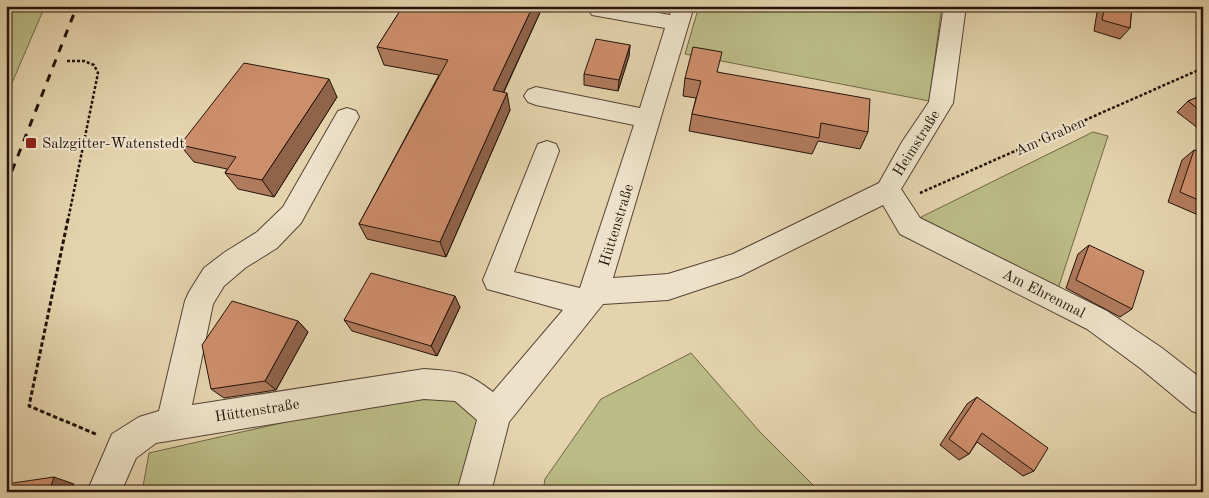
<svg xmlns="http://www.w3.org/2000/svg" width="1209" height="498" viewBox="0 0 1209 498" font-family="'Old Standard TT',serif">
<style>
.green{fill:#babb85;stroke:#6f6748}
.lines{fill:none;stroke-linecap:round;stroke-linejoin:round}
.minor-casing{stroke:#544334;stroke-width:2}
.path-far1{stroke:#24130c;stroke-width:2.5;stroke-dasharray:3 2;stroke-linecap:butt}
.path{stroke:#24130c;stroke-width:3;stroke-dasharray:4.5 2.5;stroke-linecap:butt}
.minor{fill:#ede2c9;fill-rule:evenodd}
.rail{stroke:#24130c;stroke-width:3;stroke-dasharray:8 8;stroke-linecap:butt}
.wall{fill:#b07a5c;stroke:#24130c}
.shaded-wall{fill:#90634b;stroke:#24130c}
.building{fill:#cd8e6b;stroke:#24130c}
.poi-dot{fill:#8f2418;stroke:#ede2c9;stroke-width:2}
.labels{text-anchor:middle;stroke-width:4;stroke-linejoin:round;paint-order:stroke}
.street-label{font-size:15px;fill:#24130c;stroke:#ede2c9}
.poi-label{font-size:15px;fill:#24130c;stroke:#ede2c9;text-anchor:start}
</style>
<rect width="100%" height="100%" fill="#e4d3ac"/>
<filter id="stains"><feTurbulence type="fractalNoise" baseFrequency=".004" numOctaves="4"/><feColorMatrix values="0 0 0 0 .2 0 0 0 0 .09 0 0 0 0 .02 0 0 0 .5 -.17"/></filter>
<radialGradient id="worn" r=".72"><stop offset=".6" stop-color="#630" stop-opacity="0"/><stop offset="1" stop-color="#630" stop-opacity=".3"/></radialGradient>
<path class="green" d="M6,6H45L6,97Z
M699,6H942L929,101L685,54Z
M1093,132L1108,136L1056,295L930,230L921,217Z
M691,353L760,432L820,492H543L545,479L601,399Z
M418,392L456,394L486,416L464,492H142L149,453Z"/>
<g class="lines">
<defs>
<path id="minor" d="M590,6H619L670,15L672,6H694L613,278L668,274L733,254L879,183L902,142L929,102L944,6H966L953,103L901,189L920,218L1107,311L1162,348L1203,380V415L1192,411L1140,368L1087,329L900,234L883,205L740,276L668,300L603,304L509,422L491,492H457L477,420L455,401L424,399L156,443L136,458L121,492H87L112,434L139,417L159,411L185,301L189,292L204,268L225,252L257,232L283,207L338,111L347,108L356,111L359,117L301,223L277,248L245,268L224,286L213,304L192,405L424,369C459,372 464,370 493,392L563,310L487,289L483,280L535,151L538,144L547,141L556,144L559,151L514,272L580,288L634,125L536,105L528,102L524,96L528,90L536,87L640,108L665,28L592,15L589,10Z"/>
</defs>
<use href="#minor" class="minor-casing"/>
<path class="path-far1" d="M67,61H84L94,65L98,73L68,220
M920,193L1203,68"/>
<path class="path" d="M68,219L29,406L98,435"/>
<use href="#minor" class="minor"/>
<path class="rail" d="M6,186L77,6"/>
</g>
<path class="wall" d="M399,6H543L504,92L510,110L446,257L367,239L359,224L439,75L384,65L377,47L400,11Z
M1098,6H1132L1130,28L1120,39L1094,31Z
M630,45L629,56L618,91L584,85V74Z
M718,72L868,132L860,149L818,141L812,154L689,131L692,114L696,98L683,96L685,78Z
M1203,95V132L1177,112L1188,101Z
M337,97L274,197L238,189L225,173L227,169L194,162L180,145Z
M1194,150L1203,154V217L1168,202L1182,160Z
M1089,245L1132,309L1120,317L1066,288L1078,254Z
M460,307L437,356L352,331L344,320Z
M298,321L308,332L276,390L224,398L211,389Z
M977,397L1034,471L1023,476L977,442L969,454L959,460L940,445L967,404Z"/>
<path class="shaded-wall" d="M533,6H543L496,108L493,90Z
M630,45L629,56L618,91L619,80Z
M329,79L337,97L274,197L262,180Z
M507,93L510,110L446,257L440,242Z
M455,296L460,307L437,356L431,346Z
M298,321L308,332L276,390L265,381Z
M54,477L74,484L71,492H49Z"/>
<path class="building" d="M403,6H533L493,90L507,93L440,242L359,224L448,60L377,47Z
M1105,6H1132L1130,28L1102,20Z
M596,39L630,45L619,80L584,74Z
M693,47L722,52L717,72L870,99L868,132L821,123L819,138L692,114L701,81L685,78Z
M244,63L329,79L262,180L225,173L236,157L180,145Z
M1203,95V113L1188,101Z
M1194,150L1203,154V202L1180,192Z
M1089,245L1144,271L1132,309L1076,280Z
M371,273L455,296L431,346L344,320Z
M232,301L298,321L265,381L211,389L202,345Z
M977,397L1048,448L1034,471L982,433L969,454L949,439Z
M54,477L49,492H6V484Z"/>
<rect class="poi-dot" x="25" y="137" width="12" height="12" rx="2.5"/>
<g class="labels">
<g class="street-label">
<text transform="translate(1050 136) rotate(-24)" y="5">Am Graben</text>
<text transform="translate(916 143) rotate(-58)" y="5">Heimstraße</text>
<text transform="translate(616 225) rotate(-73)" y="5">Hüttenstraße</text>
<text transform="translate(1044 293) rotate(27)" y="5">Am Ehrenmal</text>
<text transform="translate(257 410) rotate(-9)" y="5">Hüttenstraße</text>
</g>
<g class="poi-label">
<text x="42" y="148">Salzgitter-Watenstedt</text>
</g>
</g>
<rect width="1209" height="498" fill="none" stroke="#e4d3ac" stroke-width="25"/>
<rect x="8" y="8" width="1194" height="483" fill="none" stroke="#24130c" stroke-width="2.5"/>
<rect x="12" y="12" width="1184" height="473" fill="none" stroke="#24130c"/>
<rect width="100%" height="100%" filter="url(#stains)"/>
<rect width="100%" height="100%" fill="url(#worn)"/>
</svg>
